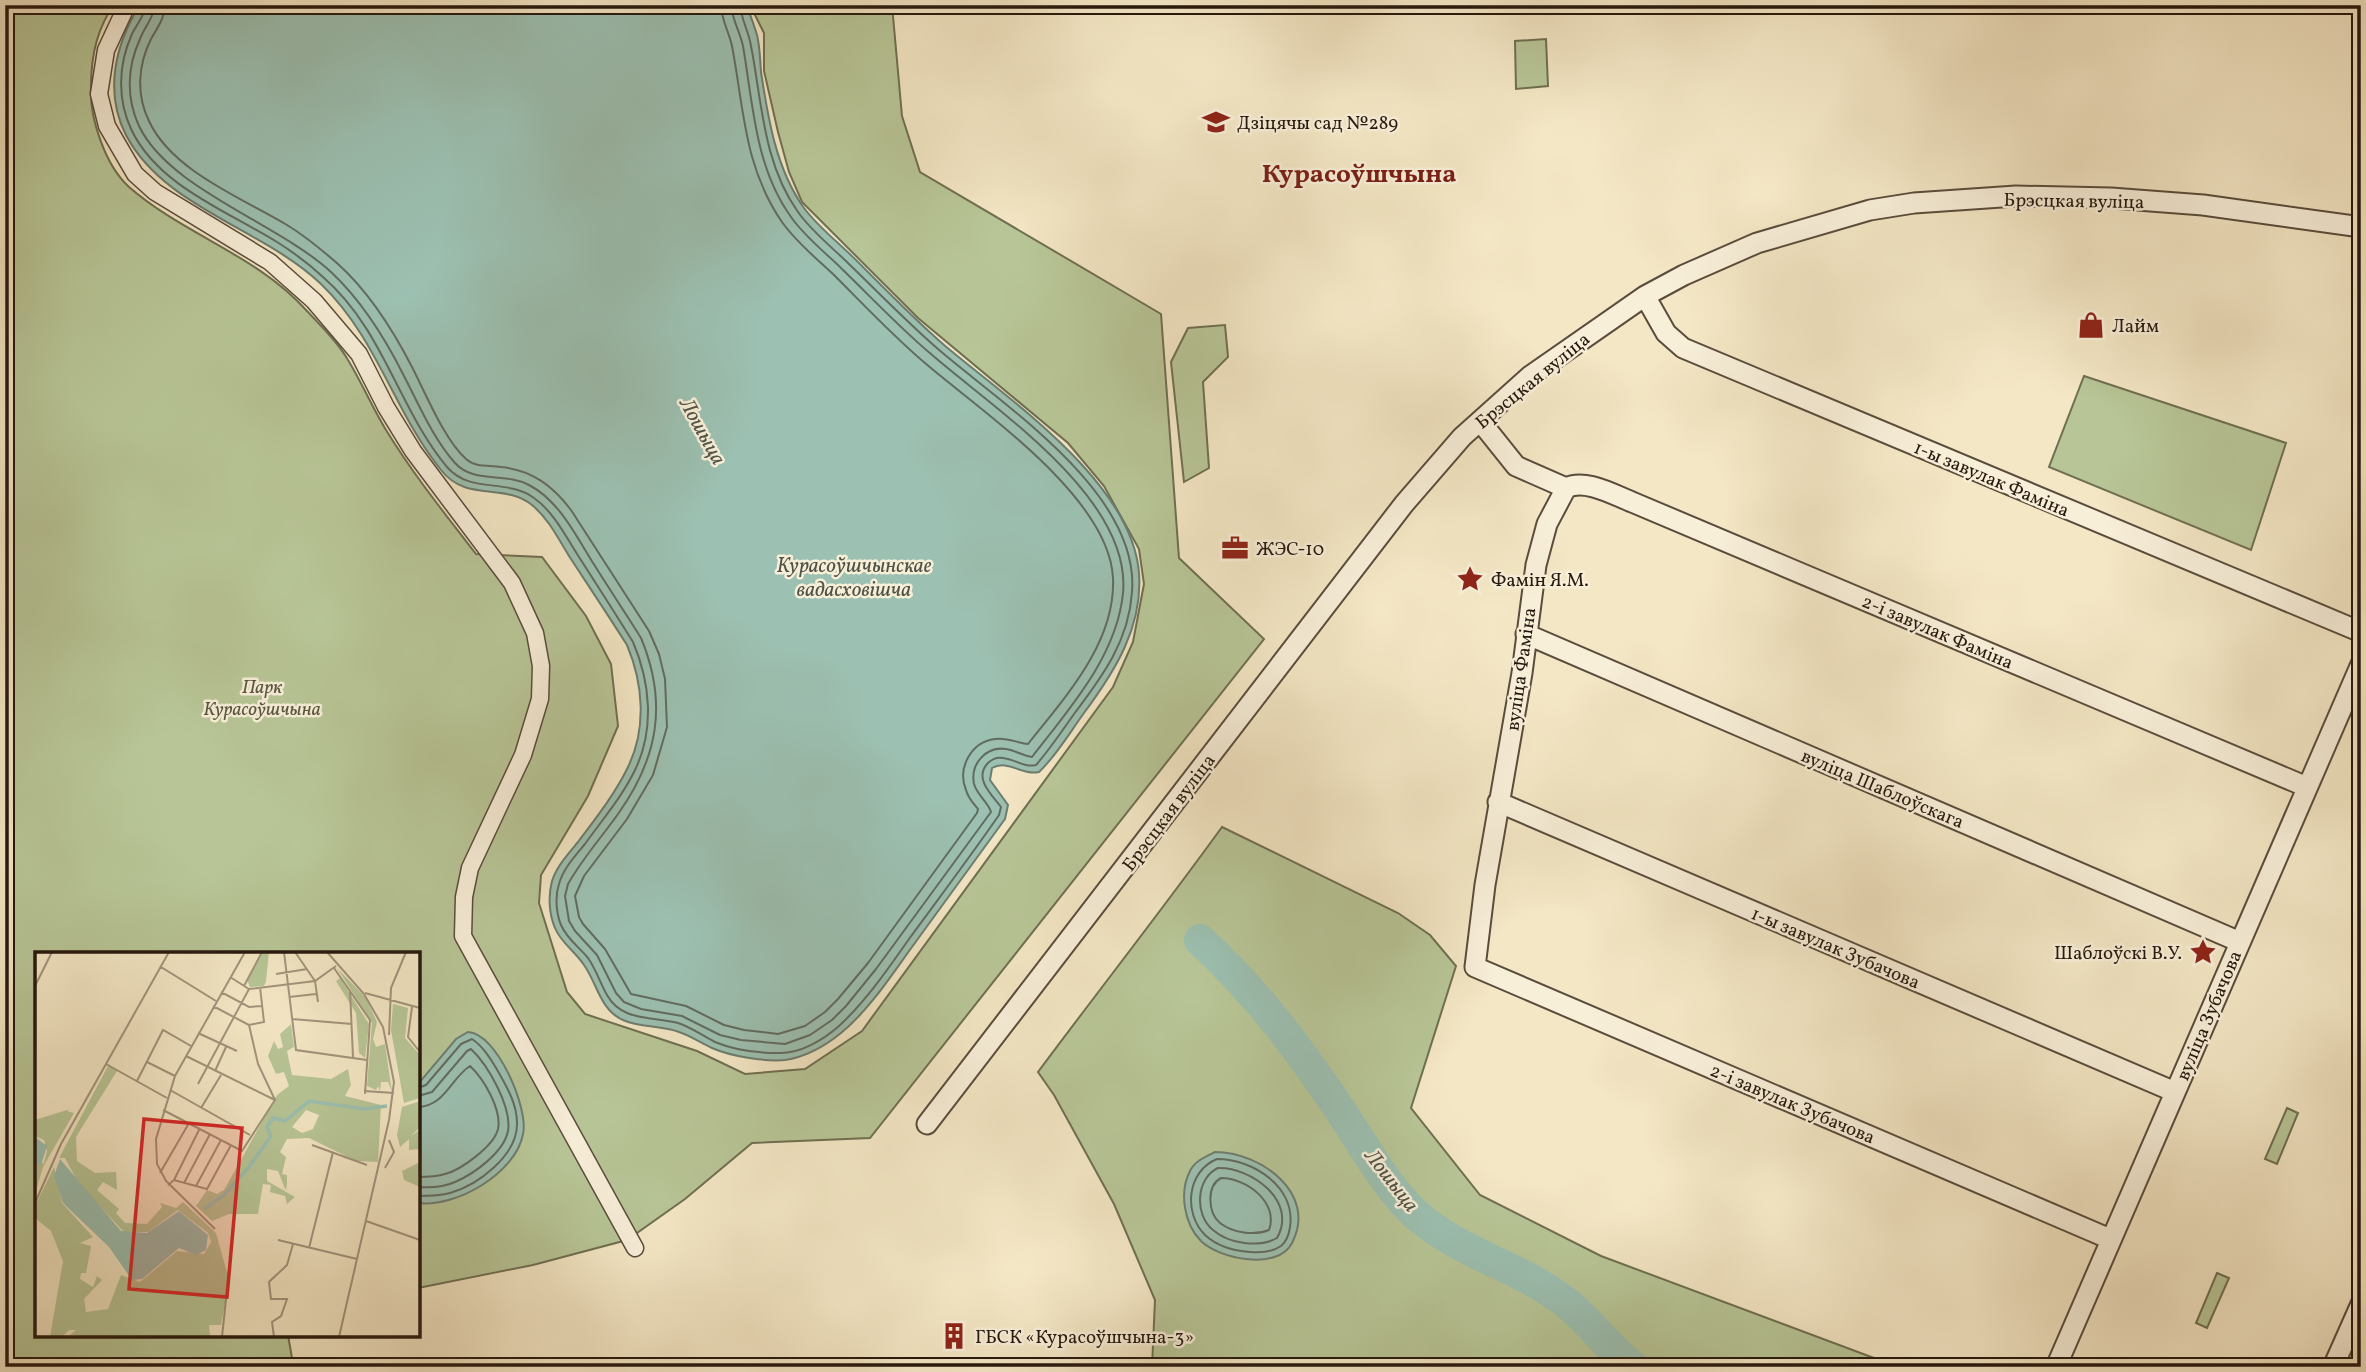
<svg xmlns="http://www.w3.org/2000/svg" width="2366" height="1372" viewBox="0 0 2366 1372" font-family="Vollkorn,serif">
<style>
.green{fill:#b8c697;stroke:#6f6f52;stroke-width:2}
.water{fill:#9cc0b1;stroke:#6d7d70;stroke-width:2}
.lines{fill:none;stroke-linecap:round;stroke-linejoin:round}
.shore{stroke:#616c60;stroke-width:2}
.river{stroke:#9cc0b1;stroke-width:32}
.pedestrian-casing{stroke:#5a4c3c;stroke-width:19}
.minor-casing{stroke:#5a4c3c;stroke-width:23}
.pedestrian{stroke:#f8efd9;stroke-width:16}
.minor{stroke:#f8efd9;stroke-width:19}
.labels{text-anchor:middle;stroke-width:5;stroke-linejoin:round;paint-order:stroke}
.poi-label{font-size:19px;fill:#26180e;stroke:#f8efd9;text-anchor:start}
.street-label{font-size:19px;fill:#26180e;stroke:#f8efd9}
.park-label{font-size:19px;font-style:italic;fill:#59553e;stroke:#f8efd9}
.water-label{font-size:21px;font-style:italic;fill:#4f5347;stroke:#f8efd9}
.district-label{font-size:26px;font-weight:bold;fill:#7a1f14;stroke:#f8efd9}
.inset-river{fill:none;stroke:#9cc0b1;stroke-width:3.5}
.inset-road{fill:none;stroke:#a2947c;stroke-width:2}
.view{fill:#d62828;fill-opacity:0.15;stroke:#d62828;stroke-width:3.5}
.inset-edge{fill:none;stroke:#26180e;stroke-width:3.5}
</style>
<rect width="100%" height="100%" fill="#f4e7c5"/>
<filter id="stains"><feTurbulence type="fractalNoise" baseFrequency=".00286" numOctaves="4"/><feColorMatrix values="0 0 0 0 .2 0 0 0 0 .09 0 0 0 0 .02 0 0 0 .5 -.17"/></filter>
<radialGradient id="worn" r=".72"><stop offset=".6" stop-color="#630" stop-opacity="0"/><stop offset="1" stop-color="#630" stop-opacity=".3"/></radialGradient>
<path class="green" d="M5,5H114C97,28 91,58 91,86C89,117 105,165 129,187C184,235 257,255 307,311C321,326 338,342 348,360C362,383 372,407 386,430C413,474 445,514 476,554L542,557L586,616L611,664L618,726L588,796L541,875L539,903L567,992L585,1014L697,1051L745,1074L805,1069L862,1031L1113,687L1133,642L1144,584L1139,549L1104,486L1068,443L918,318L802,202L789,172L778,132L764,71V33L750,5H892L902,116L920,172L1161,314L1179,558L1264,639L870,1138L752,1143L685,1199L627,1240L533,1265L418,1288V954H37V1335H288L292,1358C199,1363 98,1372 5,1361Z
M1546,39L1548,86L1516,89L1515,41Z
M1225,325L1228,357L1203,382L1209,468L1184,482L1171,362L1188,328Z
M2084,376L2286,443L2251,550L2049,467Z
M1222,827L1398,913L1430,935L1456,966L1411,1108L1480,1195L1601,1256L1898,1367H1152L1155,1300L1114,1204L1054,1095L1038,1072C1099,990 1162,910 1222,827Z
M2287,1108L2298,1113L2277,1164L2265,1159Z
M2217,1273L2229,1278L2207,1328L2196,1323Z"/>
<path class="water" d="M140,5H747C750,15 754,25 757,35C760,47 760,60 761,72C768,118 776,169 804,208C818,227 839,243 856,260C885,289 913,318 944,345C1008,399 1132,482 1139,573C1143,627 1115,671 1084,713C1070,732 1057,755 1039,772C1022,776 1008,759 992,768L990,780L1008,805L1005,819C974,862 943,905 912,947C891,976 869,1010 841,1033C825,1046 806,1057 785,1060C765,1062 730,1056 712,1048C701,1043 691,1036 679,1032C661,1025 640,1028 623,1020C600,1010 597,983 584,965C575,951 561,943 555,928C549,914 548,896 552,881C557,866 568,854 578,842C596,818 615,794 628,767C647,728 643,683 627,645C608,615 588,585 569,556C558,538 548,518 532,505C503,482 467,503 441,470C394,412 378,339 321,284C264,229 164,208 126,135C104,92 115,44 140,5Z
M468,1032C497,1033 529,1109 523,1134C516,1173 456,1208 418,1203V1084L456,1039Z
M1215,1152C1260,1152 1318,1193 1292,1243C1278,1271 1219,1259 1201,1241C1184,1224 1179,1192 1190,1171C1195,1161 1205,1157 1215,1152Z"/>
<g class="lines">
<path class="shore" d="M146,5C145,15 137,24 132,34C118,65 117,100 132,131C159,186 227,211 277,242C293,252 309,264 323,277C384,330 398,408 447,467C470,494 507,478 534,498C554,512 566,537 579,557C597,585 615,613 633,642C650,682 655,729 635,770C622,797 602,820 585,844C575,856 563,869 559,884C555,896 556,913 561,925C567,939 579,947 588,958C596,969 600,983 607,995C622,1022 652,1016 678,1023C691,1027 703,1036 715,1042C734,1050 758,1053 778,1053C800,1054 823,1040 839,1026C866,1001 888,969 909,939C939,898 970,857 999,815L1001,807C992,795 973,778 988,763C992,759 998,757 1003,758C1015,759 1024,768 1036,765C1050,749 1062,731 1074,714C1102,677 1129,641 1132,592C1140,493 1004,406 938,349C907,322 879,293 850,265C833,248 812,232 798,212C763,163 762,102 751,46C749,32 741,19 740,5
M155,5C154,18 144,27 140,39C127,67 126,98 139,126C169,189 278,223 331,272C362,301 385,338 404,376C419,405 433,438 455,463C474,484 505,472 529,485C560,501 577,538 595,566C610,590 626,614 641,638C668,703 658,758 618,814C601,838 582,859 568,884L565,896L569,921L575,931L597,955L616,993L624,1002L641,1009L682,1016L720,1035L741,1040L785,1044L810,1035L832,1020L846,1006L876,969L991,812C988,802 977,795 974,784C970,764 986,746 1006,749C1015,750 1023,756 1032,757C1069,709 1117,656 1123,593C1132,498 994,409 931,354C900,328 872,298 843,270C826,253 805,237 791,217C755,167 753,104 743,46C740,32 732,19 731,5
M165,5C165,18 157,28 151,39C138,65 136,95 149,121C172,171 242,198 287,225C305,236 322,250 338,264C369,292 393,330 412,367C426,394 444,439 466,459C476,468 489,465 501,467C532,470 553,486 571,510L649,631L659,654L665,679L667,727L653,775L627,819L584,876L575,896L579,917L583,924L605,949L631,994L686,1006L724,1025L744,1030L778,1034L805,1026L825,1012L838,999L868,963L977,813L978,809C973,803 968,798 966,790C957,768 971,742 995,739C1007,737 1017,743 1028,744C1066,696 1116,642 1113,578C1109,497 982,412 925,363C893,336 864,305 834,275C817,259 796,242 782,222C744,167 744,109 732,46C729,32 721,19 721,5
M418,1088L426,1085L461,1044L472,1039C484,1047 492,1061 499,1073C508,1089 517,1105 517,1123C518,1155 478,1185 450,1193C440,1196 429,1196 418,1196
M418,1096L432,1092L467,1051L471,1049C488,1065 512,1107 508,1131C504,1152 474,1174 455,1182C444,1187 431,1188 418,1187
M418,1107C445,1106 451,1078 470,1066C484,1079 502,1110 498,1129C494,1146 461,1170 445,1174C436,1177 428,1177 418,1177
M1217,1159C1253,1159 1296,1187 1290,1227C1289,1234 1287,1241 1281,1246C1272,1252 1260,1253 1250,1252C1235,1251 1217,1246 1205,1235C1183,1213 1187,1171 1217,1159Z
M1218,1168C1251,1167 1298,1201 1277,1238C1259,1248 1229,1244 1213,1230C1194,1215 1196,1178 1218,1168Z
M1221,1178C1247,1178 1279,1203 1269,1230C1254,1236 1233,1233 1220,1223C1208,1213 1206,1186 1221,1178Z"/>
<path class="river" d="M1200,940C1255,991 1294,1042 1336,1104C1360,1139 1380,1177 1409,1208C1453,1252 1516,1264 1564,1301C1589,1320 1607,1347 1633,1367"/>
<defs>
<path id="pedestrian" d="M127,5L106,50L99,94L107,126L135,174L155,192L270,262L314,301L359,354L386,407L413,451L512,583L535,633L541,666L540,699L523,755L470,868L464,897L463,936L635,1248"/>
<path id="minor" d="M1645,296L1666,333L1683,348L2361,632
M1480,421L1516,466L1566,488L1547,524L1536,565L1522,673L1485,885L1475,967L2110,1239
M1566,488C1585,478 1614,495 1632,502L2307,787
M1526,634L2240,942
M1498,802L2175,1092
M927,1124L1404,504L1462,437L1530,376L1645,296L1684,275L1757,243L1870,210L1914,203L2016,196L2111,198L2203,205L2361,227
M2056,1367L2361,664
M2333,1367L2361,1304"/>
</defs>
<use href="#pedestrian" class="pedestrian-casing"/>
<use href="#minor" class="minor-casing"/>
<use href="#pedestrian" class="pedestrian"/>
<use href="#minor" class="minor"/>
</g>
<defs>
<symbol id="school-bare" viewBox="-9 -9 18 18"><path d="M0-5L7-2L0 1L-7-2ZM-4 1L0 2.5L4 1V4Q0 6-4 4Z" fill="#8f2418" stroke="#f8efd9" stroke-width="2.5" paint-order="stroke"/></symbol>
<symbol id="shop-bare" viewBox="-9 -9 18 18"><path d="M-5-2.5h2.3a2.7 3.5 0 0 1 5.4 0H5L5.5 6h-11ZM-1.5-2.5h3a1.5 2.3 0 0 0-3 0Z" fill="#8f2418" stroke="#f8efd9" stroke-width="2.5" paint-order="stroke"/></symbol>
<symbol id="office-bare" viewBox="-9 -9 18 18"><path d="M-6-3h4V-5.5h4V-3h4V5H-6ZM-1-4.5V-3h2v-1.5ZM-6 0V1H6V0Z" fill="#8f2418" stroke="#f8efd9" stroke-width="2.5" paint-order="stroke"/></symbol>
<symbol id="sight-bare" viewBox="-9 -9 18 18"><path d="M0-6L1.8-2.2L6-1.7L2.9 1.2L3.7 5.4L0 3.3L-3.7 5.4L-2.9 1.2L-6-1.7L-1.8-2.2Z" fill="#8f2418" stroke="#f8efd9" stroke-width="2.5" paint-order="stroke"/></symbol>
<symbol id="building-bare" viewBox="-9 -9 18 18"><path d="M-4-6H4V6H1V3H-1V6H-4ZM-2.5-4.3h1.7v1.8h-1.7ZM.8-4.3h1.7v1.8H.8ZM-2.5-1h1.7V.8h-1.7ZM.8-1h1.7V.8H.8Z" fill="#8f2418" stroke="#f8efd9" stroke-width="2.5" paint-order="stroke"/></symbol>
</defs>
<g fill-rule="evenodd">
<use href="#school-bare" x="1197" y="103" width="38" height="38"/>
<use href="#shop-bare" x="2072" y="306" width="38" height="38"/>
<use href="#office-bare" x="1216" y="529" width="38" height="38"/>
<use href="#sight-bare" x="1451" y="560" width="38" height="38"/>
<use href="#sight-bare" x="2184" y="933" width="38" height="38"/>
<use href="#building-bare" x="935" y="1317" width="38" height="38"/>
</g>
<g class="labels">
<g class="poi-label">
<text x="1237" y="129">Дзіцячы сад №289</text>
<text x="2112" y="332">Лайм</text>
<text x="1256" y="555">ЖЭС-10</text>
<text x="1491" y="586">Фамін Я.М.</text>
<text x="2182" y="959" text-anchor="end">Шаблоўскі В.У.</text>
<text x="975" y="1343">ГБСК «Курасоўшчына-3»</text>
</g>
<g class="street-label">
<text transform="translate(2074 200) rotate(1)" y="7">Брэсцкая вуліца</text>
<text transform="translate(1532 380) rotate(-39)" y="7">Брэсцкая вуліца</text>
<text transform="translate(1992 478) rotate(23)" y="7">1-ы завулак Фаміна</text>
<text transform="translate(1938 631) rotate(23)" y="7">2-і завулак Фаміна</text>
<text transform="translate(1520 669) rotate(-82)" y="7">вуліца Фаміна</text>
<text transform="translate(1883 788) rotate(23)" y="7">вуліца Шаблоўскага</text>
<text transform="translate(1168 812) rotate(-53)" y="7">Брэсцкая вуліца</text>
<text transform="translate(1836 947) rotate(23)" y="7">1-ы завулак Зубачова</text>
<text transform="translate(2208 1015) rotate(-67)" y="7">вуліца Зубачова</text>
<text transform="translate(1793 1103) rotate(23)" y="7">2-і завулак Зубачова</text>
</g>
<g class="park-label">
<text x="262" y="693">Парк<tspan x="262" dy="22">Курасоўшчына</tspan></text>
</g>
<g class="water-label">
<text transform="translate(703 431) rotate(61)" y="7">Лошыца</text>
<text x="854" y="572">Курасоўшчынскае<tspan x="854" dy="24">вадасховішча</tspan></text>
<text transform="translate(1392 1180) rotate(52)" y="7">Лошыца</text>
</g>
<g class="district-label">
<text x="1359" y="182">Курасоўшчына</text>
</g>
</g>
<g transform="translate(35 952)">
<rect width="385" height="385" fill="#f4e7c5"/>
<path d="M228,0H234L231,29L229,34L215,35L212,28ZM302,16L331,46L342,70L338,87L341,95L350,92L357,140L353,130H346L345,139L343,134L341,138L332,134L337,71ZM305,26L334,72L330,106L324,101L321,61L301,29ZM358,52L373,56L370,86L385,103V146L369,151L356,78ZM256,72L259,95L252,99L257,123L296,127L313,117L316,133L310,144L346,153L343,210L321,209L274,186L252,187L245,200L251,205L247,222L252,223V232L251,237L256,238L250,237L243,219L232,217V229L260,245L252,252L250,244L235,240L236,233L228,232L223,262H194L177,269L161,254L172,238L182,242L189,238L242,143L254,134L249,120L241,122L233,104L239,89L243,97L248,95L245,82ZM271,158L284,163L278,177L267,181L257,175ZM73,114L82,119L41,185L42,209L60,221L81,220L82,238L68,230L62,238L84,257L81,261L90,271L112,272L127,255L125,251L141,256L148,250L181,281L193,324L192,341L186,373H174L175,385H49L35,383L41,378H34L27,385H15L28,309L16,279L0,266V254L19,215L27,251L58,285L45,291L56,294L51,321H46L45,327L58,335L62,324L67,328L49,347L51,360L73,357L86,323L105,330L142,299L169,302L176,290L173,281L143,258L113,280H89L44,232L30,206H24ZM385,149V175L376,184L385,178V197L374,198V187L365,195L362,183L367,155ZM35,157L32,159L39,161L8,215L0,242V212L9,211L12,199L9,188L0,184V168ZM385,210V235L369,228L367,219Z" fill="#b8c697" fill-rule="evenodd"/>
<path d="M0,185L12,194L6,213L0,212ZM25,207L86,279L112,281L144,259L173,283L171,298L161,303L144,296L107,327L97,328L74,295L28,251L19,224Z" fill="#9cc0b1"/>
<path class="inset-river" d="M169,257L189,243L214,215L236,184L232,175L238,166L250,169L274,149L329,157L352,154"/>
<path class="inset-road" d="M249,0L261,98L332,108M260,0L280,29L283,50M292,0L329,42L348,75L359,130L354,168L304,385M126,15L181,49M299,16L335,68L330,142M241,22L272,17M195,25L214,37L280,29L301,14M0,34L17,0M209,34L227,0M315,39L318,105M186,40L214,55L227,54M330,41L385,56M254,45L281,42M178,54L214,73L223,112L240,148M377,55L373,85L385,100M257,67L317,72M214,73L229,70L225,35M163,81L202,99M354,83L356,36L371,0M112,110L140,124M71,112L132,146M180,119L191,95M102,129L128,78L156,94M163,132L214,37M135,138L215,183M329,139L359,141M166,156L186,123M128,158L207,199L240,148L151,104M277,193L332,213M350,216L359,200L354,188M125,221L154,171M139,228L165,176M149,231L175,182M133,233L139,228L172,237L196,193M161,234L186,188M0,251L26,192L134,0M331,269L385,288M180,277L131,229L122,212L121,187L140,124L210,0M243,288L322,307M274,296L298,200M187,385L194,319M239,385L237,370L246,364L252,347H236L234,330L252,313L258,292"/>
<path class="view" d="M109,167L207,176L192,345L94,337Z"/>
<rect width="385" height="385" class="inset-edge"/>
</g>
<rect width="2366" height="1372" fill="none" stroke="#f4e7c5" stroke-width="28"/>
<rect x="7" y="7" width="2352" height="1358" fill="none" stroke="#26180e" stroke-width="3.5"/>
<rect x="14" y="14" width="2338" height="1344" fill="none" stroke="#26180e" stroke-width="2"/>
<rect width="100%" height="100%" filter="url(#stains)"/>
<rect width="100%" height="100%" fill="url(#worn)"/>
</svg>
